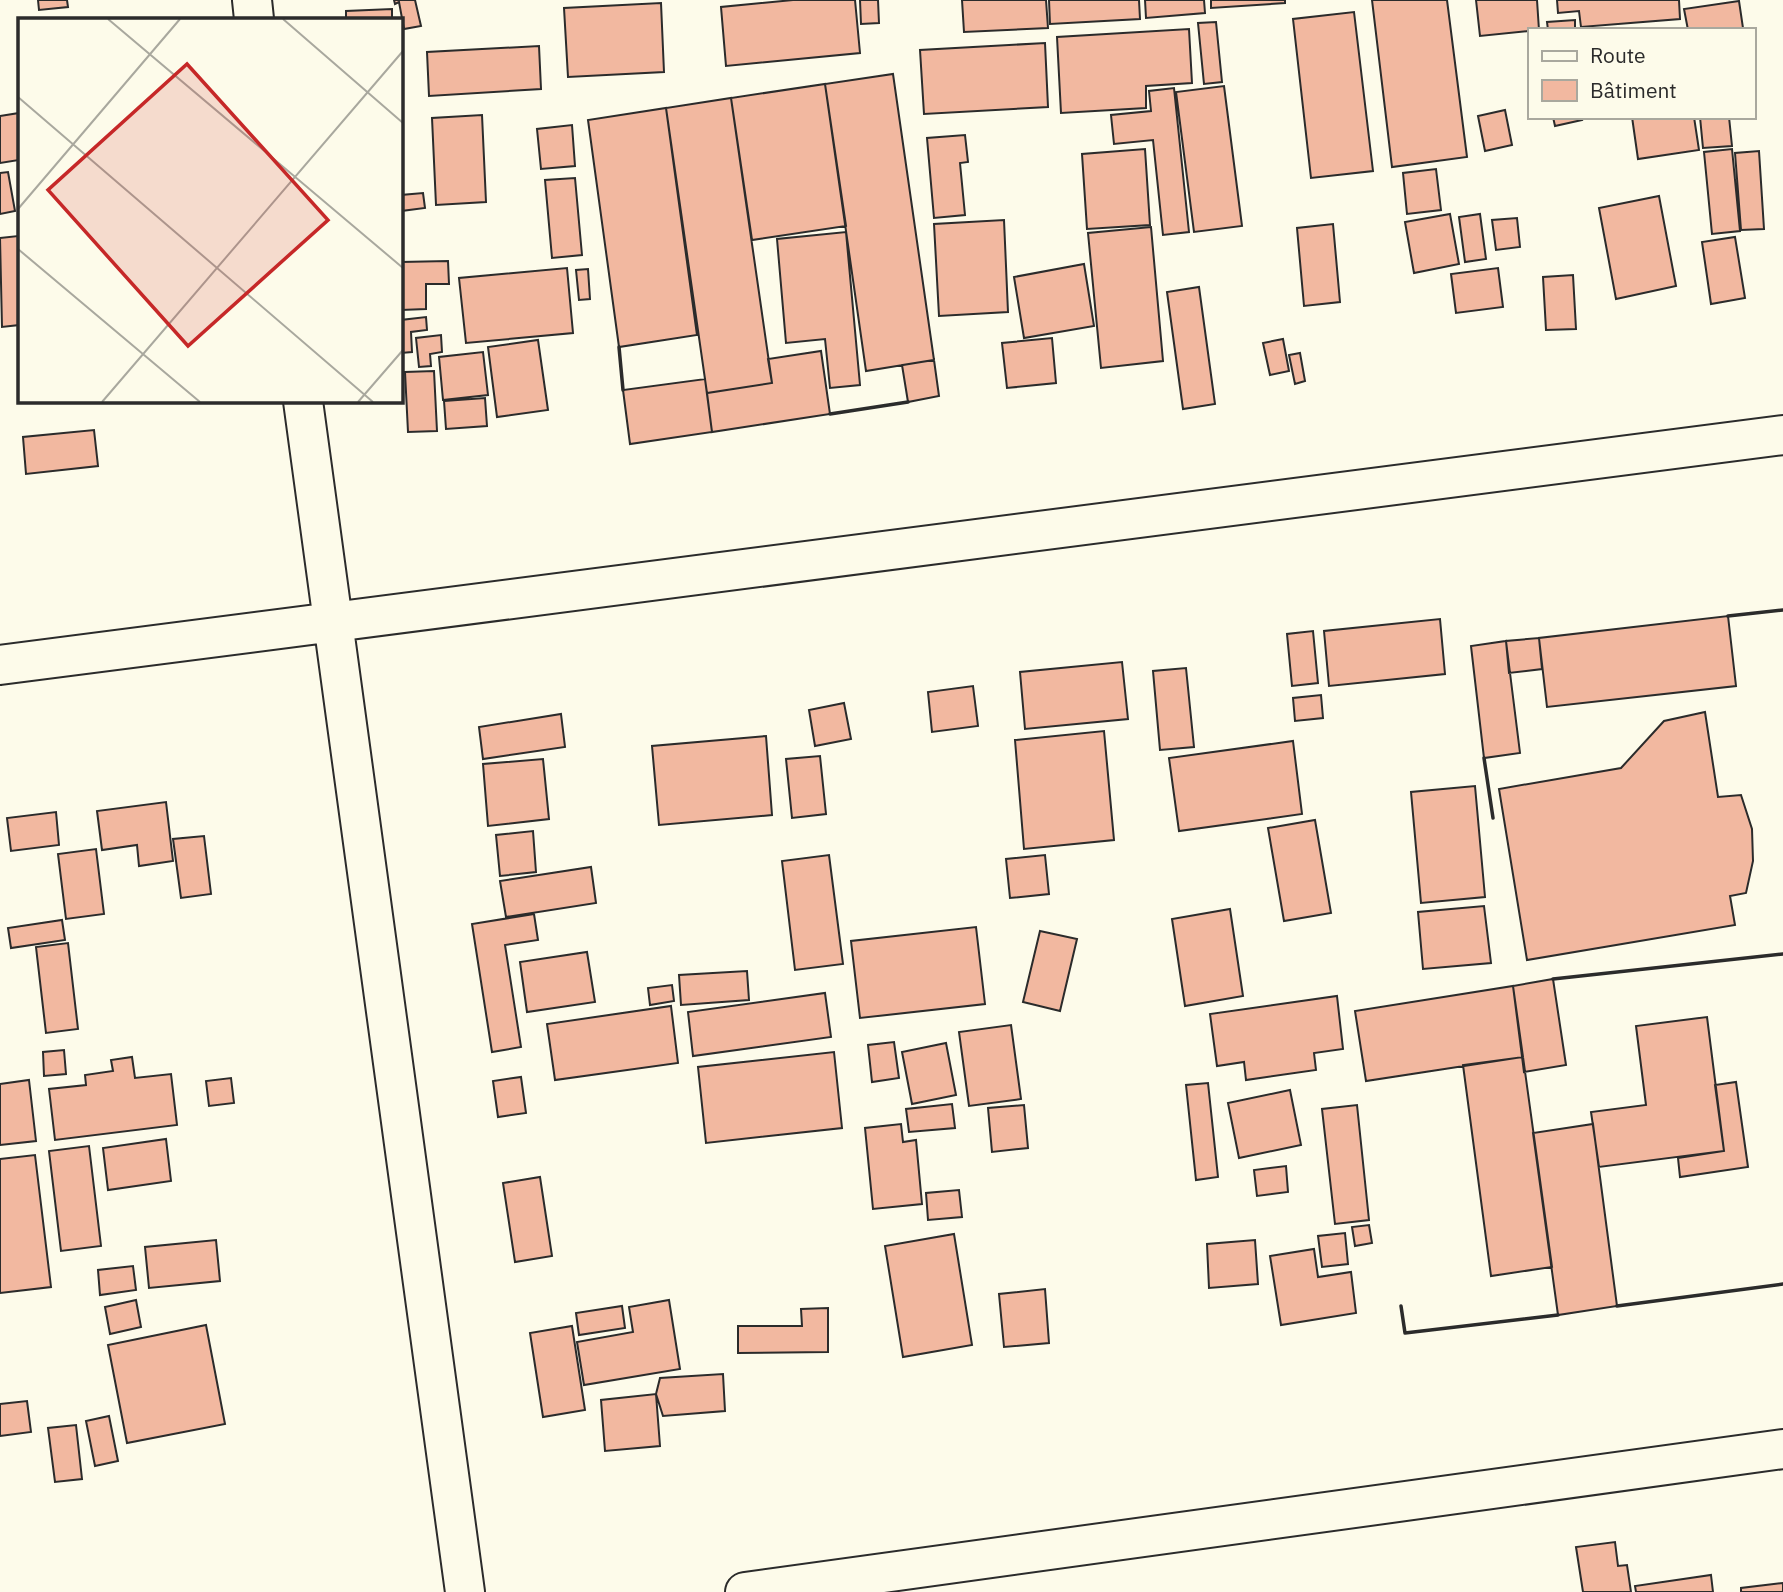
<svg xmlns="http://www.w3.org/2000/svg" width="1783" height="1592" viewBox="0 0 1783 1592" font-family="'IBM Plex Sans',sans-serif">
<style>
.building{fill:#f2b8a0;stroke:#2b2b2b;stroke-width:2}
.lines{fill:none;stroke-linecap:round;stroke-linejoin:round}
.street-casing{stroke:#2b2b2b;stroke-width:42}
.street{stroke:#fdfbea;stroke-width:38}
.wall{stroke:#2b2b2b;stroke-width:3.5}
.inset-road{fill:none;stroke:#a9a89e;stroke-width:2}
.view{fill:#c62828;fill-opacity:0.15;stroke:#c62828;stroke-width:3.5}
.inset-edge{fill:none;stroke:#2b2b2b;stroke-width:3.5}
</style>
<rect width="100%" height="100%" fill="#fdfbea"/>
<path class="building" d="M38,0H67L68,7L39,10Z
M394,0H415L421,26L404,29L399,2L395,4Z
M793,0H855L860,53L726,66L721,7Z
M860,0H878L879,23L861,24Z
M962,0H1046L1048,28L964,32Z
M1049,0H1139L1140,19L1050,24Z
M1145,0H1204L1205,13L1146,18Z
M1211,0H1285V3L1211,8Z
M1372,0H1447L1467,157L1392,167Z
M1476,0H1537L1539,30L1480,36Z
M1557,0H1679L1680,19L1581,27L1579,11L1558,13Z
M1739,1L1743,28L1688,30L1684,9Z
M661,3L664,72L568,77L564,8Z
M392,9V19H346V11Z
M1354,12L1373,171L1311,178L1293,19Z
M1575,20V30H1548L1547,22Z
M1216,22L1222,82L1204,84L1198,23Z
M1189,29L1192,83L1146,86V108L1061,113L1057,37Z
M1045,43L1048,107L924,114L920,50Z
M539,46L541,89L429,96L427,52Z
M893,74L934,360L866,371L825,84Z
M825,84L846,226L752,240L731,98Z
M1224,86L1242,226L1194,232L1176,92Z
M1174,88L1189,232L1163,235L1153,140L1114,144L1111,115L1151,111L1149,91Z
M731,98L772,383L707,393L666,108Z
M666,108L697,335L619,347L588,120Z
M1505,110L1512,145L1485,151L1478,116Z
M19,113V160L0,163V116Z
M482,115L486,202L436,205L432,118Z
M1553,117H1581L1582,120L1555,126Z
M1632,117H1694L1699,150L1638,159Z
M1700,117H1729L1732,146L1703,148Z
M572,125L575,166L541,169L537,129Z
M965,135L968,162L960,163L965,215L934,218L927,138Z
M1145,149L1150,225L1087,229L1082,154Z
M1732,149L1740,231L1712,234L1704,152Z
M1759,151L1764,229L1741,230L1735,153Z
M1436,169L1441,210L1407,214L1403,173Z
M8,172L15,211L0,214V173Z
M575,178L582,255L552,258L545,180Z
M423,193L425,208L401,211V195Z
M1659,196L1676,286L1616,299L1599,208Z
M1450,214L1459,264L1414,273L1405,222Z
M1480,214L1486,259L1465,262L1459,217Z
M1517,218L1520,247L1496,250L1492,220Z
M1004,220L1008,312L939,316L934,224Z
M1333,224L1340,302L1304,306L1297,228Z
M1151,227L1163,361L1101,368L1088,233Z
M846,232L860,385L830,388L825,339L786,343L777,239Z
M18,236L19,325L2,327L0,238Z
M1735,237L1745,298L1711,304L1702,242Z
M448,261L449,284H426V309L401,310V262Z
M1084,264L1094,326L1024,338L1014,277Z
M567,268L573,333L466,343L459,278Z
M1498,268L1503,307L1456,313L1451,274Z
M588,269L590,299L579,300L576,270Z
M1573,275L1576,329L1546,330L1543,277Z
M1199,287L1215,404L1183,409L1167,292Z
M426,317L427,330L411,332L412,352L401,353V320Z
M441,335L442,352L430,354L431,366L419,367L416,338Z
M1052,338L1056,383L1007,388L1002,343Z
M1283,339L1289,371L1270,375L1263,343Z
M538,340L548,410L497,417L488,347Z
M821,351L830,414L712,432L707,393L772,383L768,359Z
M483,352L488,395L443,400L439,357Z
M1300,353L1305,381L1295,384L1289,355Z
M934,360L939,396L908,402L902,365Z
M434,371L437,431L408,432L405,372Z
M705,379L712,432L630,444L623,390Z
M485,398L487,426L446,429L444,401Z
M94,430L98,466L26,474L23,437Z
M1728,616L1736,686L1547,707L1539,638Z
M1440,619L1445,674L1329,686L1324,631Z
M1313,631L1318,683L1292,686L1287,634Z
M1539,638L1542,669L1509,673L1506,641Z
M1506,641L1520,753L1484,758L1471,646Z
M1122,662L1128,719L1025,729L1020,672Z
M1186,668L1194,747L1160,750L1153,671Z
M973,686L978,726L932,732L928,692Z
M1321,695L1323,718L1295,721L1293,698Z
M844,703L851,739L815,746L809,710Z
M1705,712L1718,797L1741,795L1752,829L1753,861L1746,893L1730,896L1735,925L1527,960L1499,789L1621,768L1664,721Z
M561,714L565,747L483,759L479,727Z
M1104,731L1114,840L1024,849L1015,740Z
M766,736L772,815L659,825L652,746Z
M1293,741L1302,814L1179,831L1169,758Z
M820,756L826,814L792,818L786,759Z
M543,759L549,819L488,826L483,764Z
M1475,786L1485,897L1421,903L1411,792Z
M166,802L173,861L139,866L137,845L102,850L97,811Z
M56,812L59,845L11,851L7,818Z
M1315,820L1331,913L1284,921L1268,828Z
M533,831L536,872L500,876L496,835Z
M204,836L211,894L181,898L173,839Z
M96,849L104,914L66,919L58,854Z
M829,855L843,964L795,970L782,861Z
M1045,855L1049,894L1010,898L1006,859Z
M591,867L596,903L506,917L500,881Z
M1484,906L1491,963L1423,969L1418,912Z
M1230,909L1243,996L1185,1006L1172,919Z
M534,914L538,940L505,945L521,1047L492,1052L472,924Z
M62,920L65,940L11,948L8,928Z
M976,927L985,1004L860,1018L851,941Z
M1040,931L1077,939L1060,1011L1023,1002Z
M68,943L78,1029L46,1033L36,947Z
M587,952L595,1002L527,1012L520,962Z
M747,971L749,1000L681,1005L679,975Z
M1553,979L1566,1065L1524,1072L1513,986Z
M672,985L674,1001L650,1005L648,988Z
M1513,986L1523,1057L1366,1081L1355,1011Z
M825,993L831,1037L693,1056L688,1012Z
M1337,996L1343,1049L1314,1053L1316,1070L1246,1080L1244,1062L1217,1066L1210,1014Z
M671,1006L678,1063L555,1080L547,1024Z
M1707,1017L1724,1151L1599,1167L1591,1112L1646,1105L1636,1026Z
M1011,1025L1021,1099L969,1106L959,1032Z
M894,1042L899,1078L872,1082L868,1045Z
M946,1043L956,1095L912,1104L902,1052Z
M64,1050L66,1074L44,1076L43,1052Z
M834,1052L842,1128L706,1143L698,1067Z
M132,1057L135,1078L171,1074L177,1125L55,1140L49,1089L86,1085L85,1075L113,1071L111,1060Z
M1523,1057L1552,1267L1491,1276L1463,1065Z
M521,1077L526,1113L498,1117L493,1081Z
M231,1078L234,1103L209,1106L206,1081Z
M29,1080L36,1141L0,1145V1084Z
M1736,1082L1748,1167L1680,1177L1678,1158L1724,1151L1715,1085Z
M1208,1083L1218,1177L1196,1180L1186,1085Z
M1290,1090L1301,1145L1239,1158L1228,1103Z
M952,1104L955,1128L909,1132L906,1109Z
M1024,1105L1028,1148L992,1152L988,1108Z
M1357,1105L1369,1220L1335,1224L1322,1109Z
M901,1124L903,1142L916,1140L922,1204L873,1209L865,1128Z
M1593,1124L1617,1306L1558,1315L1533,1133Z
M166,1139L171,1181L108,1190L103,1148Z
M89,1146L101,1246L61,1251L49,1151Z
M35,1155L51,1287L0,1293V1159Z
M1286,1166L1288,1192L1257,1196L1254,1170Z
M540,1177L552,1256L515,1262L503,1183Z
M959,1190L962,1217L928,1220L926,1193Z
M1369,1225L1372,1243L1355,1246L1352,1227Z
M1345,1233L1348,1264L1322,1267L1318,1236Z
M954,1234L972,1345L903,1357L885,1246Z
M216,1240L220,1281L149,1288L145,1247Z
M1255,1240L1258,1284L1209,1288L1207,1244Z
M1314,1249L1318,1277L1351,1272L1356,1313L1281,1325L1270,1256Z
M133,1266L136,1290L100,1295L98,1270Z
M1045,1289L1049,1343L1004,1347L999,1294Z
M136,1300L141,1327L110,1334L105,1307Z
M669,1300L680,1369L584,1385L577,1342L633,1332L629,1307Z
M622,1306L625,1328L579,1335L576,1313Z
M828,1308V1352L738,1353V1326H802L801,1309Z
M206,1325L225,1424L127,1443L108,1345Z
M572,1326L585,1410L543,1417L530,1333Z
M723,1374L725,1411L663,1416L656,1394L660,1378Z
M656,1394L660,1446L605,1451L601,1400Z
M27,1401L31,1432L0,1436V1404Z
M109,1416L118,1461L95,1466L86,1421Z
M76,1425L82,1479L55,1482L48,1428Z
M1615,1542L1618,1566L1627,1565L1631,1592H1583L1576,1547Z
M1711,1575L1713,1592H1636L1635,1586Z
M1783,1583V1592H1741V1588Z"/>
<g class="lines">
<defs>
<path id="street" d="M252,0L254,19
M303,401L465,1592
M0,665L1783,435
M745,1592L1783,1449"/>
</defs>
<use href="#street" class="street-casing"/>
<use href="#street" class="street"/>
<path class="wall" d="M619,347L623,390
M830,414L908,402
M1728,616L1783,610
M1484,758L1493,818
M1553,979L1783,954
M1401,1306L1405,1333L1558,1315
M1617,1306L1783,1284"/>
</g>
<g transform="translate(18 18)">
<rect width="385" height="385" fill="#fdfbea"/>
<path class="inset-road" d="M90,1L385,250M265,1L385,105M0,79L355,384M0,191L162,1M0,231L182,384M84,384L385,33M340,384L385,332"/>
<path class="view" d="M169,46L310,202L170,328L30,172Z"/>
<rect width="385" height="385" class="inset-edge"/>
</g>
<rect x="1528" y="28" width="228" height="91" fill="#fdfbea" stroke="#a9a89e" stroke-width="2"/>
<rect x="1542" y="51" width="35" height="10" fill="#fdfbea" stroke="#a9a89e" stroke-width="2"/>
<text x="1590" y="63" font-size="21" fill="#2b2b2b">Route</text>
<rect x="1542" y="80" width="35" height="21" fill="#f2b8a0" stroke="#a9a89e" stroke-width="2"/>
<text x="1590" y="98" font-size="21" fill="#2b2b2b">Bâtiment</text>
</svg>
